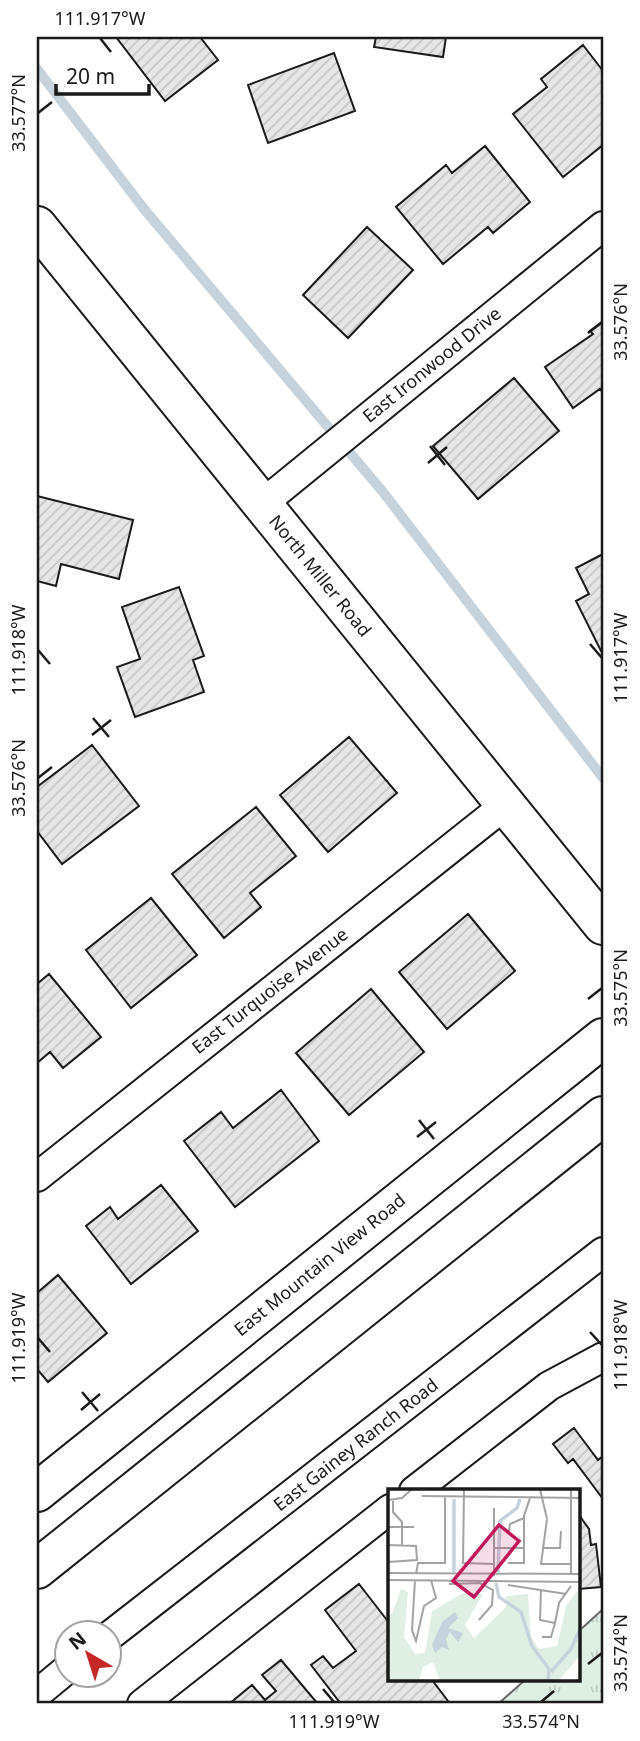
<svg xmlns="http://www.w3.org/2000/svg" width="640" height="1741" viewBox="0 0 640 1741" font-family="'Noto Sans',sans-serif">
<style>
.grass{fill:url(#grass-tufts);stroke:#6a6a6a;stroke-width:2}
.lines{fill:none;stroke-linecap:round;stroke-linejoin:round}
.stream{stroke:#c6d2dc;stroke-width:10}
.building{fill:url(#building-hatch);stroke:#1a1a1a;stroke-width:2}
.street-casing{stroke:#1a1a1a;stroke-width:32}
.secondary-casing{stroke:#1a1a1a;stroke-width:42}
.street{stroke:#fff;stroke-width:28}
.secondary{stroke:#fff;stroke-width:38}
.ticks{fill:none;stroke:#1a1a1a;stroke-width:2.5}
.labels{text-anchor:middle;stroke-width:5;stroke-linejoin:round;paint-order:stroke}
.street-label{font-size:18px;fill:#1a1a1a;stroke:#fff}
.inset-river{fill:none;stroke:#c6d2dc;stroke-width:3.5}
.inset-road{fill:none;stroke:#a3a3a3;stroke-width:2}
.view{fill:#c2185b;fill-opacity:0.15;stroke:#c2185b;stroke-width:3.5}
.inset-edge{fill:none;stroke:#1a1a1a;stroke-width:3.5}
.neatline{fill:none;stroke:#1a1a1a;stroke-width:2.5}
.ticks-label{font-size:18px;text-anchor:middle;fill:#1a1a1a}
</style>
<defs>
<pattern id="grass-tufts" width="24" height="20" patternUnits="userSpaceOnUse" patternTransform="scale(1.75)"><rect width="24" height="20" fill="#e0efe3"/><path d="M3 7l-1-3M5 7V3M7 7l1-3M15 17l-1-3M17 17v-4M19 17l1-3" fill="none" stroke="#c0ccc2"/></pattern>
<pattern id="building-hatch" width="6" height="6" patternUnits="userSpaceOnUse" patternTransform="scale(1.75)"><rect width="6" height="6" fill="#e6e6e6"/><path d="M-1 1l2-2M0 6l6-6M5 7l2-2" fill="none" stroke="#c5c5c5"/></pattern>
</defs>
<rect width="100%" height="100%" fill="#fff"/>
<path class="grass" d="M603,1609V1704H498L525,1680H579V1631Z"/>
<g class="lines">
<path class="stream" d="M37,69L144,209L383,492L603,778"/>
</g>
<path class="building" d="M116,37H200L218,60L165,101Z
M376,37H446L443,57L374,47Z
M583,45L603,71V145L563,177L513,114L547,87L541,79Z
M334,53L355,111L268,143L248,85Z
M485,146L530,202L493,233L488,227L443,264L396,207L446,165L452,173Z
M367,227L413,270L348,338L303,295Z
M603,322V393L600,389L573,408L545,367L593,334L590,331Z
M514,378L559,431L478,499L433,446Z
M37,496L133,520L119,579L61,564L56,586L37,581Z
M603,554V650L601,651L576,601L589,594L576,568Z
M179,587L204,656L193,660L204,692L135,717L117,667L140,659L122,607Z
M349,737L397,793L328,852L280,795Z
M92,745L139,806L62,864L37,831V787Z
M256,807L296,856L250,893L261,907L224,938L172,874Z
M151,898L197,955L131,1008L86,950Z
M468,914L515,971L447,1029L399,972Z
M49,974L101,1037L63,1068L50,1052L37,1063V984Z
M371,989L424,1052L349,1115L296,1053Z
M281,1090L319,1141L235,1207L184,1141L221,1112L233,1128Z
M161,1185L198,1231L131,1284L86,1226L110,1207L118,1219Z
M58,1275L107,1333L48,1382L37,1369V1293Z
M574,1428L598,1460L603,1456V1499L573,1459L568,1463L553,1444Z
M579,1515L589,1529L591,1545L596,1544L601,1587L579,1589Z
M359,1584L390,1624V1680H432L448,1701L444,1704H341L311,1665L323,1656L333,1668L356,1651L325,1610Z
M281,1660L318,1704H229L252,1685L265,1700L276,1691L262,1675Z"/>
<g class="lines">
<defs>
<path id="street" d="M262,504L603,226
M37,1177L504,806
M414,1491L549,1386L603,1357
M108,1637L603,1252
M37,1694L66,1670
M142,1704L390,1509"/>
<path id="secondary" d="M37,226L603,925
M37,1492L603,1038
M37,1569L603,1116"/>
</defs>
<use href="#street" class="street-casing"/>
<use href="#secondary" class="secondary-casing"/>
<use href="#street" class="street"/>
<use href="#secondary" class="secondary"/>
</g>
<path class="ticks" d="M100,38L111,52M38,113L52,102M588,333L602,322M430,446L445,465M428,463L447,447M590,644L602,658M38,650L50,664M93,718L109,737M92,735L111,720M38,778L52,767M588,999L602,988M419,1120L434,1139M417,1137L436,1122M590,1332L602,1345M38,1338L50,1352M82,1392L98,1411M81,1410L100,1394M588,1664L602,1653M323,1689L334,1702M541,1702L554,1691"/>
<g class="labels">
<g class="street-label">
<text transform="translate(432 365) rotate(-39)" y="6">East Ironwood Drive</text>
<text transform="translate(320 576) rotate(51)" y="6">North Miller Road</text>
<text transform="translate(270 991) rotate(-38)" y="6">East Turquoise Avenue</text>
<text transform="translate(320 1265) rotate(-39)" y="6">East Mountain View Road</text>
<text transform="translate(356 1445) rotate(-38)" y="6">East Gainey Ranch Road</text>
</g>
</g>
<g transform="translate(388 1489)">
<rect width="192" height="192" fill="#fff"/>
<path d="M192,98V167L170,192H52L45,173L35,178L31,192H1L0,125H4L13,100L20,103L16,148L27,165L37,164L44,122L75,104L95,105L77,136L86,149L118,118V107L140,105L143,148L151,160L169,157L178,117Z" fill="#e0efe3"/>
<path d="M67,123L70,129L60,139L75,144L70,153L62,143L58,150L61,161L54,158L47,164L44,156L54,133Z" fill="#c6d2dc"/>
<path class="inset-river" d="M66,83V10M110,83L112,32L129,19L132,10M108,94L111,108L133,123L144,157L161,180L160,192M163,183L183,160L193,138"/>
<path class="inset-road" d="M76,0L75,74L106,75M152,0L159,30M183,0V86M34,7L193,9M5,10V23L14,33V56M0,11L14,9L24,0M106,19V87M159,30L153,75H183M0,38H26M121,42L122,35L136,29M0,56L28,57L29,71L0,73M107,59H136M154,59H172L173,42M120,74H136V27L142,9M0,84L193,85M28,85L30,74H57V8M0,91L193,93M27,91L24,141L28,152L36,117L48,109L43,91M61,95L92,94L105,101L104,116L91,131M120,96L178,105M153,101L152,131L167,134L163,148H154M167,134L171,114L183,97"/>
<path class="view" d="M111,36L131,52L86,108L65,92Z"/>
<rect width="192" height="192" class="inset-edge"/>
</g>
<rect width="640" height="1741" fill="none" stroke="#ffffff" stroke-width="77"/>
<g transform="translate(88 1654) rotate(321)"><circle r="33" fill="#ffffff" stroke="#a3a3a3" stroke-width="2"/>
<path d="M0-5L12 26L0 18L-12 26Z" fill="#c62828"/>
<text y="-10" font-size="19" font-weight="bold" text-anchor="middle" fill="#1a1a1a">N</text>
</g>
<path d="M56 84v10h93v-10" fill="none" stroke="#1a1a1a" stroke-width="3.5"/>
<text x="66" y="84" font-size="21" fill="#1a1a1a" stroke="#ffffff" stroke-width="5" paint-order="stroke">20 m</text>
<rect x="38" y="38" width="564" height="1664" class="neatline"/>
<g class="ticks-label">
<text x="100" y="25">111.917°W</text>
<text transform="translate(19 113) rotate(-90)" y="6">33.577°N</text>
<text transform="translate(621 322) rotate(-90)" y="6">33.576°N</text>
<text transform="translate(19 650) rotate(-90)" y="6">111.918°W</text>
<text transform="translate(621 658) rotate(-90)" y="6">111.917°W</text>
<text transform="translate(19 778) rotate(-90)" y="6">33.576°N</text>
<text transform="translate(621 988) rotate(-90)" y="6">33.575°N</text>
<text transform="translate(19 1338) rotate(-90)" y="6">111.919°W</text>
<text transform="translate(621 1345) rotate(-90)" y="6">111.918°W</text>
<text transform="translate(621 1653) rotate(-90)" y="6">33.574°N</text>
<text x="334" y="1728">111.919°W</text>
<text x="541" y="1728">33.574°N</text>
</g>
</svg>
